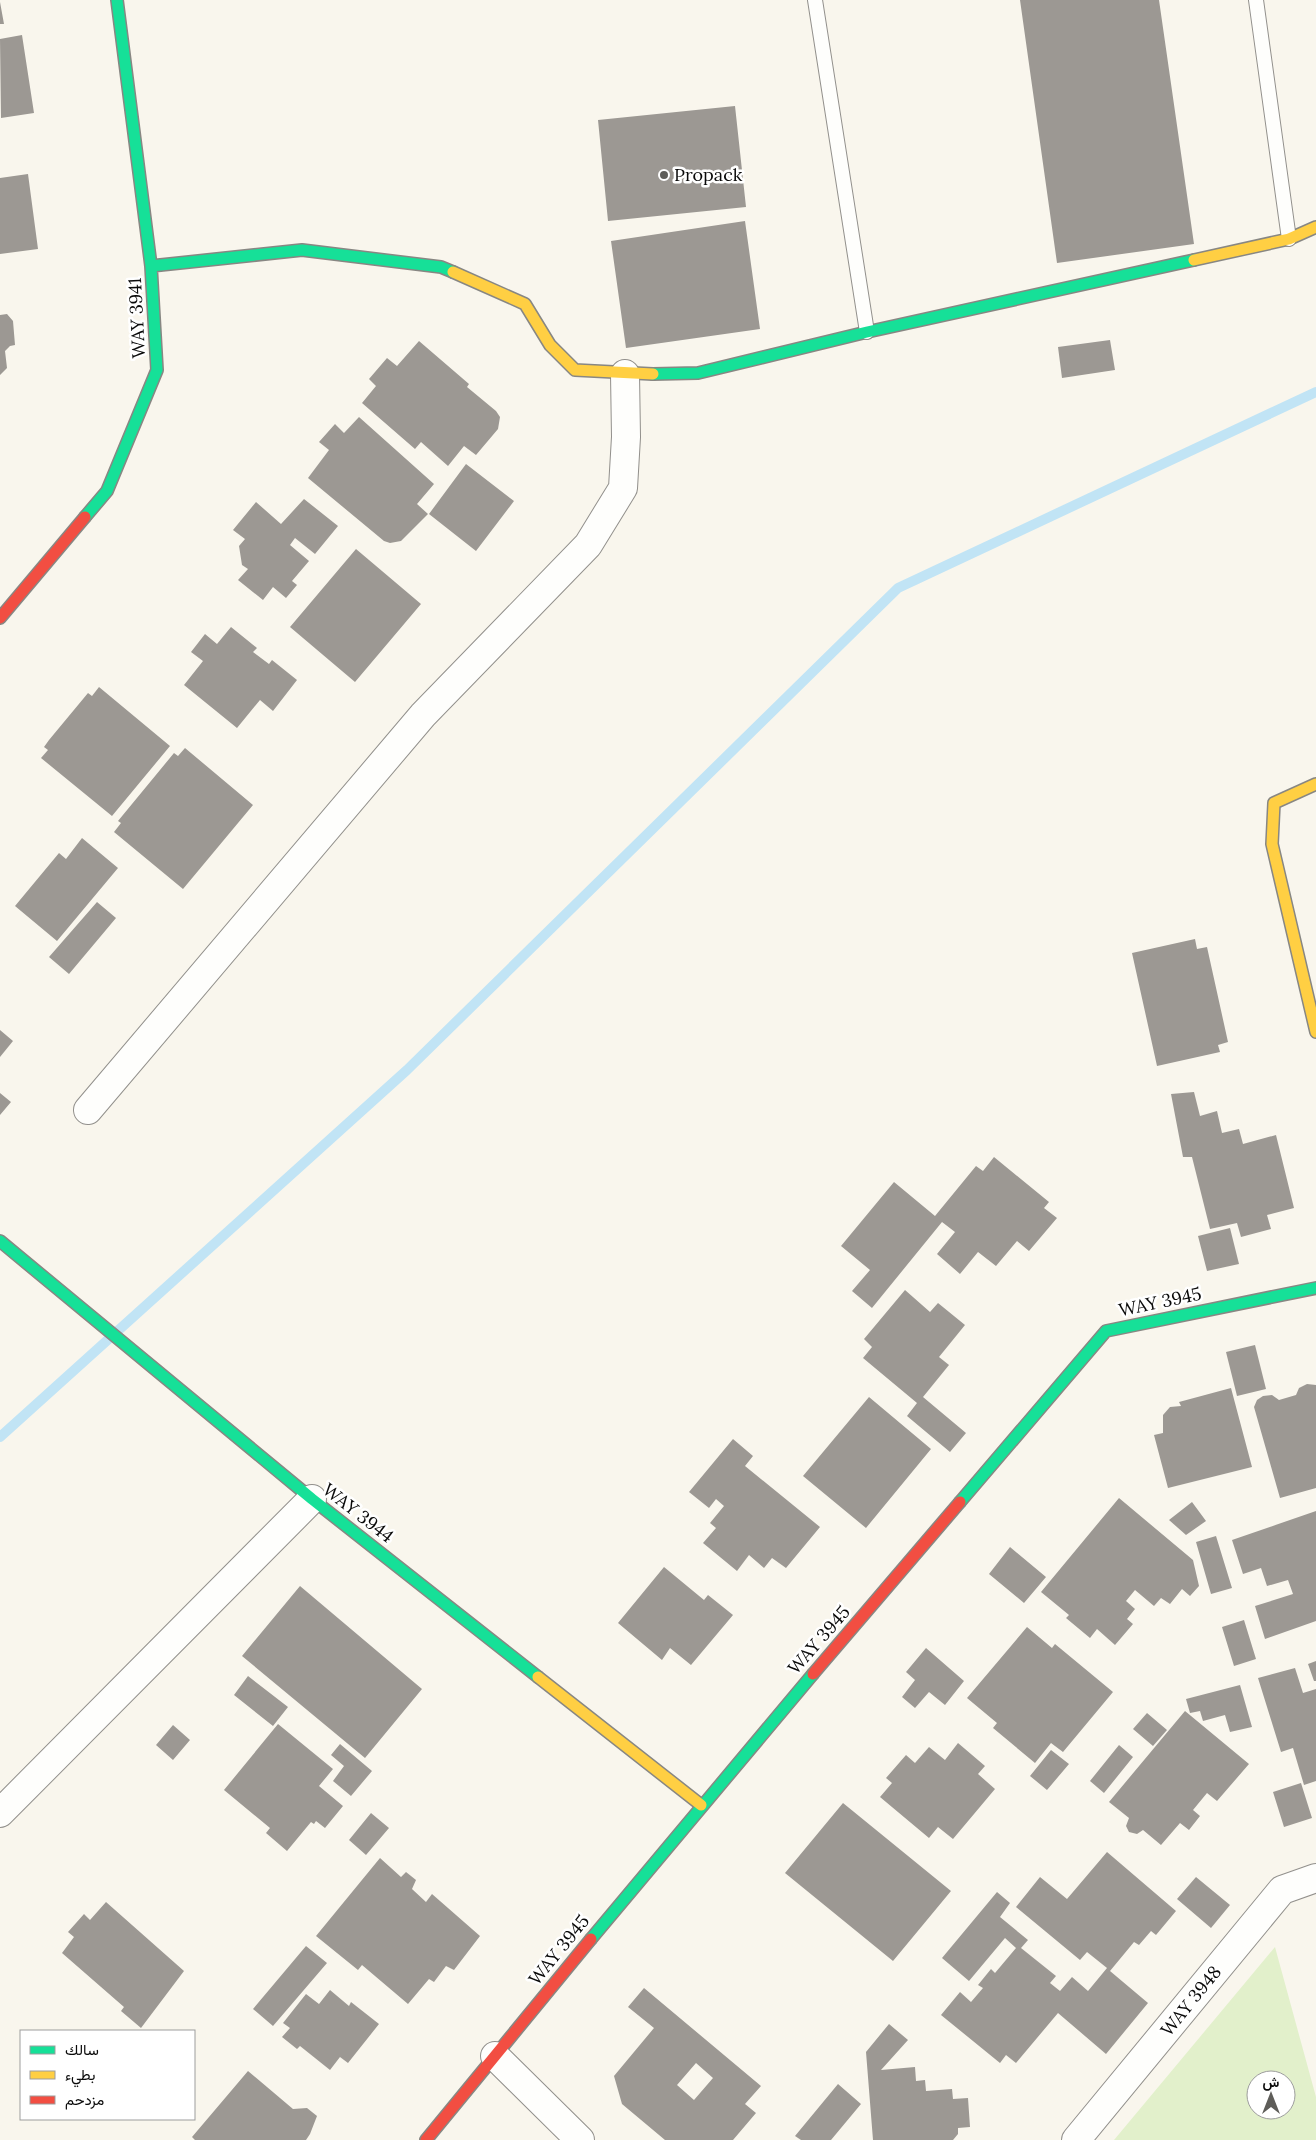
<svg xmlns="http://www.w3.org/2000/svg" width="1316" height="2140" viewBox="0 0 1316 2140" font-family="Lora,Vazirmatn,serif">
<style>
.green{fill:#e2f0cb;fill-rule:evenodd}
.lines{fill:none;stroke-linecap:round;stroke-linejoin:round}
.stream{stroke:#c1e4f5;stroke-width:10}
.building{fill:#9c9893;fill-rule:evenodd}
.lane-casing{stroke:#92908c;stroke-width:16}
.street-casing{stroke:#92908c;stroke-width:30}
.fast-casing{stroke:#888783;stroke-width:14}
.slow-casing{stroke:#888783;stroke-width:14}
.jam-casing{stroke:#888783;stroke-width:14}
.lane{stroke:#fefefc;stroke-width:14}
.street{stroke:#fefefc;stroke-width:28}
.fast{stroke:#16e098;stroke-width:11}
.slow{stroke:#ffcf43;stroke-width:11}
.jam{stroke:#f24e42;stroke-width:11}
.poi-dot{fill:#5e5d59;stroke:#fff;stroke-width:2}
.labels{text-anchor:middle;stroke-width:5;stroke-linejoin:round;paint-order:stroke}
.poi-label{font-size:18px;fill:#0a0a0a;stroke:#fff;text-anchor:start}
.street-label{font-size:18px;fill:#0a0a0a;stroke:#fff}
</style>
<rect width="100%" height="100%" fill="#f9f6ed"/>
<path class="green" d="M1275,1947L1316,2097V2140H1114ZM1256,2080H1286V2110H1256Z"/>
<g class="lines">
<path class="stream" d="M0,1437L407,1070L898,588L1316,392"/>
</g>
<path class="building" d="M1020,0H1159L1194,244L1057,263Z
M0,2L4,24H0Z
M22,35L34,113L1,118L0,39Z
M735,106L746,207L608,221L598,120Z
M28,174L38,249L0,254V178Z
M745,221L760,329L626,348L611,241Z
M7,314L13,321L15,345L10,346L5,351L7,368L0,375V315Z
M1110,340L1115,370L1062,378L1058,347Z
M419,341L469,384L467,387L496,411L500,417L498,429L476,455L464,446L448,466L421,442L415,449L362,403L376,386L369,379L387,358L397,366Z
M359,417L434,484L417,504L428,514L401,541L390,543L384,541L308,478L329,450L319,442L335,424L344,433Z
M466,464L514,501L476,551L429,514Z
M304,499L338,526L315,554L295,538L290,545L309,561L292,581L297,585L286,598L273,587L263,600L238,580L248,569L242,565L239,546L245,539L233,530L256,502L281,524Z
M356,549L421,604L355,682L290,627Z
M231,627L257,648L253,652L269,664L272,660L297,680L273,711L260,700L237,728L184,685L203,661L191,652L205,634L217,644Z
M99,687L170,746L112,816L41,758L48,750L44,747L49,740L88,693L92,696Z
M185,748L253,805L183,889L114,832L121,823L118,821L174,753L178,756Z
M82,838L118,868L57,941L15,906L59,853L66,859Z
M97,902L116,918L69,974L49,957Z
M1195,939L1197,949L1207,947L1228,1042L1218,1045L1220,1052L1157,1066L1132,953Z
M0,1030L13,1041L0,1057Z
M1194,1092L1200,1116L1217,1111L1222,1133L1239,1129L1243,1144L1276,1135L1294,1208L1267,1215L1271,1229L1241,1237L1237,1223L1210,1229L1192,1157H1183L1171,1094Z
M0,1093L11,1102L0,1115Z
M994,1157L1049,1202L1044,1208L1057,1218L1029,1251L1017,1241L996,1266L978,1252L960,1274L937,1254L955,1232L942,1222L872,1308L852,1291L870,1270L841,1246L894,1182L935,1216L976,1166L983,1171Z
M1230,1228L1239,1264L1207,1271L1198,1236Z
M905,1290L930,1312L938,1303L965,1325L939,1357L949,1365L923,1397L966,1433L950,1452L907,1416L917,1403L863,1358L872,1347L864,1339Z
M1255,1345L1266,1389L1237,1396L1226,1352Z
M1307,1384L1316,1385V1488L1280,1498L1254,1407L1257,1400L1263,1396L1272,1395L1279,1400L1296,1395L1299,1388Z
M1231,1388L1252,1467L1168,1488L1154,1435L1163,1433V1415L1170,1407L1181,1406L1179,1402Z
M869,1397L931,1449L866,1528L803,1476Z
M733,1439L753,1456L745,1466L820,1527L786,1568L772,1558L764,1568L749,1555L737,1571L703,1543L716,1528L710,1523L724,1506L716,1499L709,1508L689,1492Z
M1119,1498L1193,1560L1199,1586L1190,1596L1182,1589L1170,1604L1161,1598L1154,1606L1135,1590L1126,1601L1135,1609L1127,1619L1133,1624L1115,1645L1097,1629L1090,1638L1066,1618L1069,1615L1041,1592Z
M1192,1502L1206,1521L1186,1535L1169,1520Z
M1316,1511V1621L1265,1639L1255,1606L1293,1594L1288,1580L1267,1586L1261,1568L1243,1574L1232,1540Z
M1216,1536L1232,1588L1211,1594L1196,1542Z
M1010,1547L1046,1577L1024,1603L989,1574Z
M664,1567L704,1600L708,1595L733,1615L691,1665L670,1648L662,1660L618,1623Z
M300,1586L422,1689L365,1758L242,1656Z
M1244,1620L1256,1659L1234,1666L1222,1627Z
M1027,1627L1052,1648L1055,1644L1113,1692L1063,1752L1051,1743L1035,1763L993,1728L997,1723L967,1698Z
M926,1648L964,1681L945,1705L929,1692L915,1708L902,1697L915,1680L906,1672Z
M1316,1661V1681H1314L1308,1664Z
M1295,1668L1303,1693L1316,1689V1781L1304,1785L1293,1748L1281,1752L1258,1678Z
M248,1676L288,1707L273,1726L234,1695Z
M1240,1685L1252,1727L1230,1732L1225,1715L1203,1721L1200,1711L1190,1713L1186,1699Z
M1185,1711L1249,1764L1217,1801L1207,1793L1193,1810L1200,1816L1189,1830L1180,1823L1161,1845L1143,1830L1137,1834L1129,1832L1126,1826L1129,1818L1109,1802Z
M1147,1713L1167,1730L1153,1746L1133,1729Z
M278,1724L333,1769L319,1786L343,1806L325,1828L316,1821L314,1824L311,1822L287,1851L266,1833L270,1828L224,1790Z
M173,1725L190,1740L173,1760L156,1745Z
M958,1743L985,1766L978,1774L995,1789L953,1839L938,1827L929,1838L880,1797L892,1783L886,1778L906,1755L915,1763L929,1747L945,1760Z
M340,1744L372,1771L351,1796L333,1781L344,1766L331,1755Z
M1119,1745L1133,1757L1104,1793L1090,1781Z
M1051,1750L1069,1764L1047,1790L1030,1776Z
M1301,1783L1312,1818L1284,1827L1273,1792Z
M843,1803L951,1891L893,1961L785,1873Z
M371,1813L389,1828L366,1855L349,1840Z
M1107,1852L1176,1911L1156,1935L1151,1931L1139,1945L1134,1942L1110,1971L1148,2003L1106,2054L1058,2013L1016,2063L1006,2055L1000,2063L941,2015L960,1992L971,2002L983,1988L978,1985L991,1969L995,1973L1016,1948L1005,1938L969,1981L942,1958L997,1892L1010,1903L1000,1917L1028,1940L1021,1948L1056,1976L1050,1983L1060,1991L1072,1977L1088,1991L1107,1968L1087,1952L1080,1960L1016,1907L1040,1877L1067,1899Z
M380,1858L401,1877L406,1872L416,1880L412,1889L426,1902L432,1894L480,1936L454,1970L446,1966L434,1982L429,1979L408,2004L362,1965L358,1970L316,1936Z
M1196,1877L1230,1905L1211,1928L1177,1899Z
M106,1902L184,1971L141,2028L121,2011L124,2007L62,1953L74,1937L68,1932L84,1914L90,1920Z
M306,1946L327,1963L273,2026L253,2009Z
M644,1988L761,2086L745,2104L756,2113L733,2140H665L622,2104L614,2076L654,2028L628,2007ZM696,2063L713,2078L694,2100L677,2085Z
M330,1990L349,2006L351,2002L379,2024L348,2063L340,2057L330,2070L300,2046L297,2049L282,2037L290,2028L283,2023L306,1994L319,2004Z
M889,2024L908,2040L881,2070L915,2067L916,2081L925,2080L926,2091L952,2089L953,2099L968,2098L970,2127L958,2128V2134L953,2140H873L866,2052Z
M248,2071L293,2109L307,2108L317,2116L310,2134L306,2140H195L192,2137Z
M838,2084L861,2104L831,2140H801L795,2136Z"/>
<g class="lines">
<defs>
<path id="lane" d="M815,0L867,332
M1256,0L1289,239"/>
<path id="street" d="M88,1110L423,715L588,545L623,488L626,437L625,374
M0,1813L312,1499
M495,2056L580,2140
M1076,2140L1282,1890L1316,1878"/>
<path id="fast" d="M151,266L302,250L441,267L453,272
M653,374L698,373L867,332L1194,260
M85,517L107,491L157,370L151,266L117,0
M0,1241L312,1499L538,1677
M960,1502L1106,1331L1316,1288
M591,1939L813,1674"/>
<path id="slow" d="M1194,260L1289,239L1316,227
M453,272L525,304L550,345L575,370L653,374
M1316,784L1274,803L1272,844L1316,1032
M538,1677L701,1805"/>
<path id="jam" d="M0,618L85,517
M813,1674L960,1502
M426,2140L591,1939"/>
</defs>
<use href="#lane" class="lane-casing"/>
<use href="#street" class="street-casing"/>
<use href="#fast" class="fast-casing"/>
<use href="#slow" class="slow-casing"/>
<use href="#jam" class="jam-casing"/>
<use href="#lane" class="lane"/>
<use href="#street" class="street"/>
<use href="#fast" class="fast"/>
<use href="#slow" class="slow"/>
<use href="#jam" class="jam"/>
</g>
<circle class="poi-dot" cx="664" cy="175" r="5"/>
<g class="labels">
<g class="poi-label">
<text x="674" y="181">Propack</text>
</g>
<g class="street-label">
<text transform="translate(137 318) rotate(-93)" y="6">WAY 3941</text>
<text transform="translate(1160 1302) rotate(-12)" y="6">WAY 3945</text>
<text transform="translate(358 1513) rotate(38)" y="6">WAY 3944</text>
<text transform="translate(819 1640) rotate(-49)" y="6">WAY 3945</text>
<text transform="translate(559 1950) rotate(-51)" y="6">WAY 3945</text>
<text transform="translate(1191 2001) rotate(-51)" y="6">WAY 3948</text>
</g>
</g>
<rect x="20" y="2030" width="175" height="90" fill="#ffffff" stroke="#9d9d9d"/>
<rect x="30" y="2046" width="25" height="8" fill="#16e098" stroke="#9d9d9d"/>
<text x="65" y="2055" font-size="15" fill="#0a0a0a">سالك</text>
<rect x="30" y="2071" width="25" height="8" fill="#ffcf43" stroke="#9d9d9d"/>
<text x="65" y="2080" font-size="15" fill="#0a0a0a">بطيء</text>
<rect x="30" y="2096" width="25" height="8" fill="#f24e42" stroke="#9d9d9d"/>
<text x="65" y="2105" font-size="15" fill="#0a0a0a">مزدحم</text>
<g transform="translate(1271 2095)"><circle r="24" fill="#ffffff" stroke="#9d9d9d"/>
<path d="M0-4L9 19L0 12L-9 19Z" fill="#5e5d59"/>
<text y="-8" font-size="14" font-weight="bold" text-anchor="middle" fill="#0a0a0a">ش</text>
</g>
</svg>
